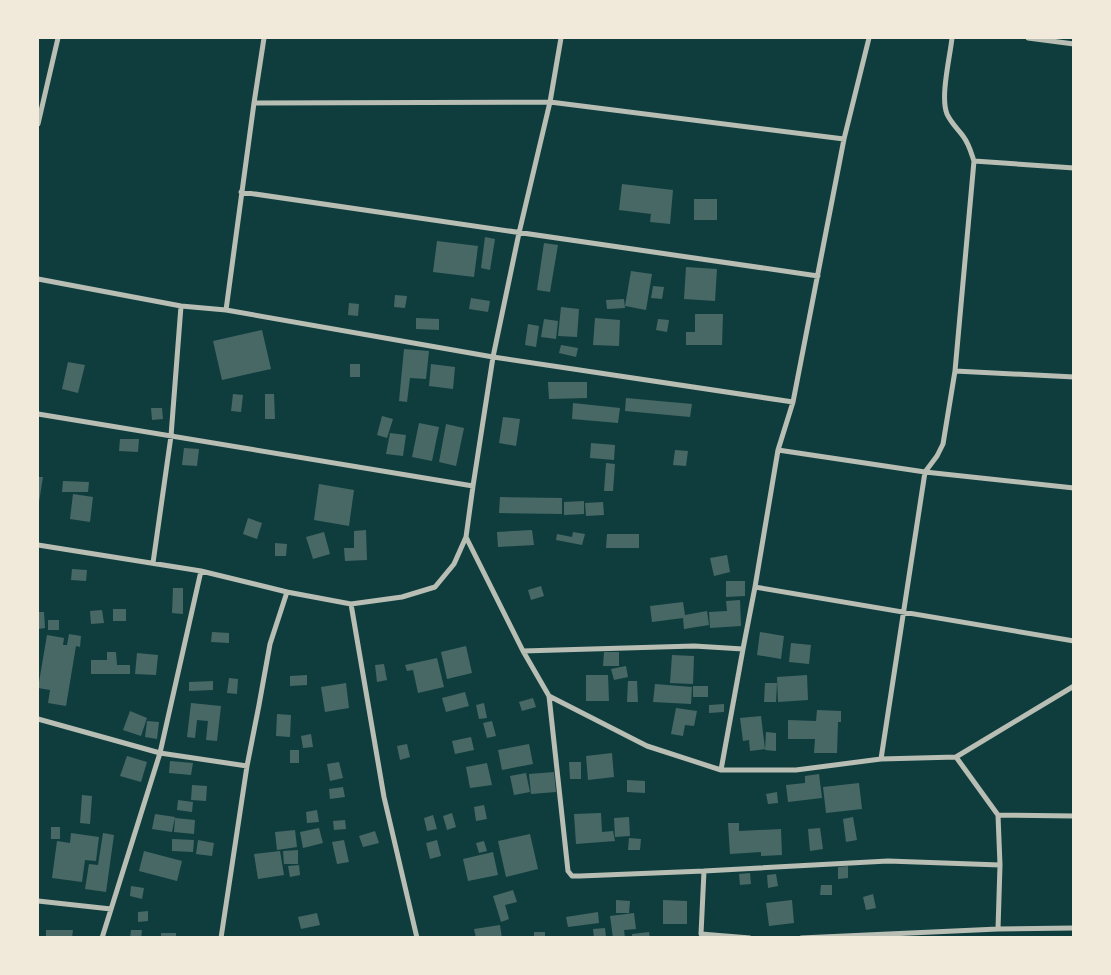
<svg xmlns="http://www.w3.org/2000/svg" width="1111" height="975" viewBox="0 0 1111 975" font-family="'DM Sans',sans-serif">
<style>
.building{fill:#486865}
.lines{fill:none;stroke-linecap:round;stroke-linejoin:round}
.minor{stroke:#b8beb3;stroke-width:5}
</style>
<rect width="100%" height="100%" fill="#0f3d3e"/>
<path class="building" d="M622,184L673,190L670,224L650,222L651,214L619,210Z
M694,199H717V220H694Z
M485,237L495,239L490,270L481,268Z
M437,241L478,246L474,277L433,272Z
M544,243L558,245L550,292L537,290Z
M686,267L717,269L715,301L684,299Z
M631,271L652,274L646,310L625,306Z
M653,286L664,287L662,299L651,298Z
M395,295L407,296L405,308L394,307Z
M471,298L490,301L488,312L469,309Z
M624,299L625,308L607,309L606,300Z
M349,303L359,304L358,316L348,315Z
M561,307L579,309L577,337L558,336Z
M695,314H723L722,345H686V332H695Z
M416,318L439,319V330L416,329Z
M595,318L620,320L619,346L593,345Z
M544,319L558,321L556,339L541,337Z
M658,319L669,320L667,332L656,330Z
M528,324L539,326L536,347L525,345Z
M262,330L271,369L222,380L213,341Z
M561,345L578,348L576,357L559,353Z
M404,349L429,351L426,379L410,378L407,402L399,401Z
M68,362L85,365L78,393L62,389Z
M350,364H360V377H350Z
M431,364L455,367L453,389L429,386Z
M548,382H587V398L549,399Z
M233,394L243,395L241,412L231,411Z
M265,394H274L275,419H265Z
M626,398L692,404L690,417L625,411Z
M573,403L620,408L618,423L572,419Z
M151,408H162L163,419L152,420Z
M382,416L393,419L387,438L377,435Z
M503,417L520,419L516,446L499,443Z
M419,423L439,427L432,461L412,457Z
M446,424L464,428L456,466L439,462Z
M390,433L406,435L403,456L386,454Z
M120,439H139L138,452L119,451Z
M591,443L615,445L614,460L590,458Z
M184,448L199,449L197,466L182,465Z
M675,450L688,451L686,466L673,465Z
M606,463L615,464L613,491H604Z
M38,477H43L39,502H38Z
M63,481L89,482L88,492H62Z
M319,484L354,490L349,526L314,520Z
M73,494L93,497L90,522L70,519Z
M500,497L562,498V514L499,513Z
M584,501V514L564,515V502Z
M603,502L604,515L586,516L585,503Z
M248,518L262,523L257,539L243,534Z
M366,530L367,560L345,561L344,548H354V531Z
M532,530L534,545L498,547L497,532Z
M324,532L330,554L313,559L306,537Z
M573,532L585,534L582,545L556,540L557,534L572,537Z
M607,534H639V548H606Z
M275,543L287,544L286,556H275Z
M727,555L730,572L714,576L710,558Z
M72,569L87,570L86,581L71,580Z
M726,581H745V596L726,597Z
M541,586L544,596L531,600L528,590Z
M173,588H183V614L172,613Z
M740,600L741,626L710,628L709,612L727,611L726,601Z
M683,602L685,615L707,611L709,625L684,629L683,618L652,622L650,606Z
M113,609H126V621H113Z
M102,610L104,623L91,624L90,611Z
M38,612H44L45,628L38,629Z
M48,620H59V630H48Z
M212,632L229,633V643L211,642Z
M760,632L784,636L781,659L757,655Z
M69,634L81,636L80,647L76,646L66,706L48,703L50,690L38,688L47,635L64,638L63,645H67Z
M791,643L811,645L809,664L789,662Z
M466,646L472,673L447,679L441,652Z
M107,652H116L117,665H130V674H91V660H107Z
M604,652H619V666H603Z
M137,653L158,655L156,675L135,674Z
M672,655L694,656L693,684L670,683Z
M437,658L444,687L418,693L413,670L407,671L405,665Z
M384,664L387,680L377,682L375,665Z
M626,666L628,677L614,680L611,669Z
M307,675V685L290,686V676Z
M586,675H608L609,701H586Z
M807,675L808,700L778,702L777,677Z
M229,678L238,679L237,694L227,693Z
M213,681V690L189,691V682Z
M628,681H637L638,702H627Z
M346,683L349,708L325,712L321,687Z
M765,683H777L776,702H764Z
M655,684L692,687L691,704L653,702Z
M693,686H708V697H693Z
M465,692L469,706L446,712L442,698Z
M533,698L536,707L522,711L519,702Z
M191,703L221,706L217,741L206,740L208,721L197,720L195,738L187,737Z
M484,703L487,718L479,719L476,705Z
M724,704V712L709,713V705Z
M676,708L697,711L694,726L685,725L683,736L671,734Z
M817,710L841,711V722H838L837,753H814L815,739H788V720L816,721Z
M130,711L147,718L141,736L123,730Z
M277,714L291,715L290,737L276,736Z
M761,716L765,749L750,751L749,740L743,741L740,718Z
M147,721L159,722L157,739L145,737Z
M492,721L496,736L487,738L483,723Z
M766,732L776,733V751L765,750Z
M311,734L313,747L303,748L301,736Z
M471,737L474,750L455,754L452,741Z
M407,744L410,757L400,760L397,746Z
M529,744L533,764L502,770L498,750Z
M290,750H299V763H290Z
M612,753L614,777L588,780L586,756Z
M127,756L147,762L141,782L120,776Z
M170,761L193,763L191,775L169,773Z
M339,762L343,778L330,781L327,764Z
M569,762H581V779H570Z
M487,763L492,785L470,788L466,767Z
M554,772L556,792L531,794L529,774Z
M526,773L530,792L514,795L510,776Z
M819,774L822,798L788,802L786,785L805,783V776Z
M627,780L645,781V793L627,792Z
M859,783L862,809L826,813L823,787Z
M192,785L207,786L206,801L191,800Z
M343,787L345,797L330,799L329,789Z
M777,792L778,803L768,804L766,794Z
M82,795L92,796L90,824L80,823Z
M178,800L193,802L192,812L177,810Z
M484,805L487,819L476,821L474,807Z
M317,810L319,822L307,823L306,812Z
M452,813L456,827L447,830L443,816Z
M601,813L602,832L613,831L615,841L576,844L574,814Z
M155,814L175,817L172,832L152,829Z
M433,815L437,829L427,831L424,818Z
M629,817L630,836L615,837L614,818Z
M853,817L857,840L846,842L843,819Z
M175,818L195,820L194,834L174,832Z
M345,820L346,829L334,830L333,821Z
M728,823H739V831L781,829L782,855L761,856V852L730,854Z
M51,827H60V839H51Z
M319,828L323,843L303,848L300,832Z
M820,828L823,849L810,851L808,829Z
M295,830L297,847L277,850L275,832Z
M375,831L379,843L363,847L359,836Z
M71,833L99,837L96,861L85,860L82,882L52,878L57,841L70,843Z
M103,833L114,835L106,892L85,889L89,864L98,865Z
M530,834L538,869L506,877L498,841Z
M629,838L641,839L640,850H628Z
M172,839L194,840L193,852L172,851Z
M198,840L214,843L212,856L196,854Z
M344,840L349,862L337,864L332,842Z
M437,840L441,856L430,859L426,843Z
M484,841L487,851L479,853L476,843Z
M298,850V864H284L283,851Z
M144,851L182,861L177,881L139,871Z
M280,851L284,875L258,879L254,854Z
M493,852L498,875L468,881L463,859Z
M299,865L300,875L290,877L288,866Z
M848,866V878L838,879V867Z
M750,873L751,884L740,885L739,874Z
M776,874L778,886L768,888L767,875Z
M821,885H832V895H820Z
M131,886L144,888L142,899L130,896Z
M513,890L517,902L505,905L509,919L501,922L493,896Z
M873,894L876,908L866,910L863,897Z
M616,900L630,901L629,913H616Z
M663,900L687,901V924H663Z
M792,900L794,923L769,926L766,903Z
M148,911V921L138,922V912Z
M598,912L599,923L568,927L566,917Z
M317,913L320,925L301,929L298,917Z
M634,913L636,929L624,930L625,938H613L610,916Z
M500,925L502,938H476L474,929Z
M605,928L606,938H594L593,929Z
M46,930H73L72,938H46Z
M131,930H142L141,938H130Z
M534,932H545V938H534Z
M649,932L650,938H632V934Z
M161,933H176V938H161Z"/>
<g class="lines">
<path class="minor" d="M1028,38L1074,44
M254,103L550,102L844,139
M38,124L58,38
M974,161L1074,168
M241,192L818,276
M38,279L181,306L226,310L493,357L793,402
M226,310L254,103L264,38
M955,371L1074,377
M38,414L473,486
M778,450L925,472L1074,488
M466,537L523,651L549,696L647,746L721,770H796L881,759L956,757L998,815L1074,816
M38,545L201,571L287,592L351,604L384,797L417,938
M153,563L171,436L181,306
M755,587L1074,641
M351,604L402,597L435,587L454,564L466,537L473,486L493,357L519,233L550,102L561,38
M523,651L694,646L743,649
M549,696L568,871L572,876H580L704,871L701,934L750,938
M38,719L160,753L247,766
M956,757L1074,686
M881,759L925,472L937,456L943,444L955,371L974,161C971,152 969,144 963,136C958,129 951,123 947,114C940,97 950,57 952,38
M721,770L743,649L755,587L778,450L793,402L844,139L869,38
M998,815L1000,865L998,929
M704,871L888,861L1000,865
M38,901L111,909
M102,938L160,753L201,571
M221,938L247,766L259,705L270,644L287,592
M801,938L998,929L1074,928"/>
</g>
<rect width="1111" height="975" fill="none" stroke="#f1e9da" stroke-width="78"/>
</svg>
